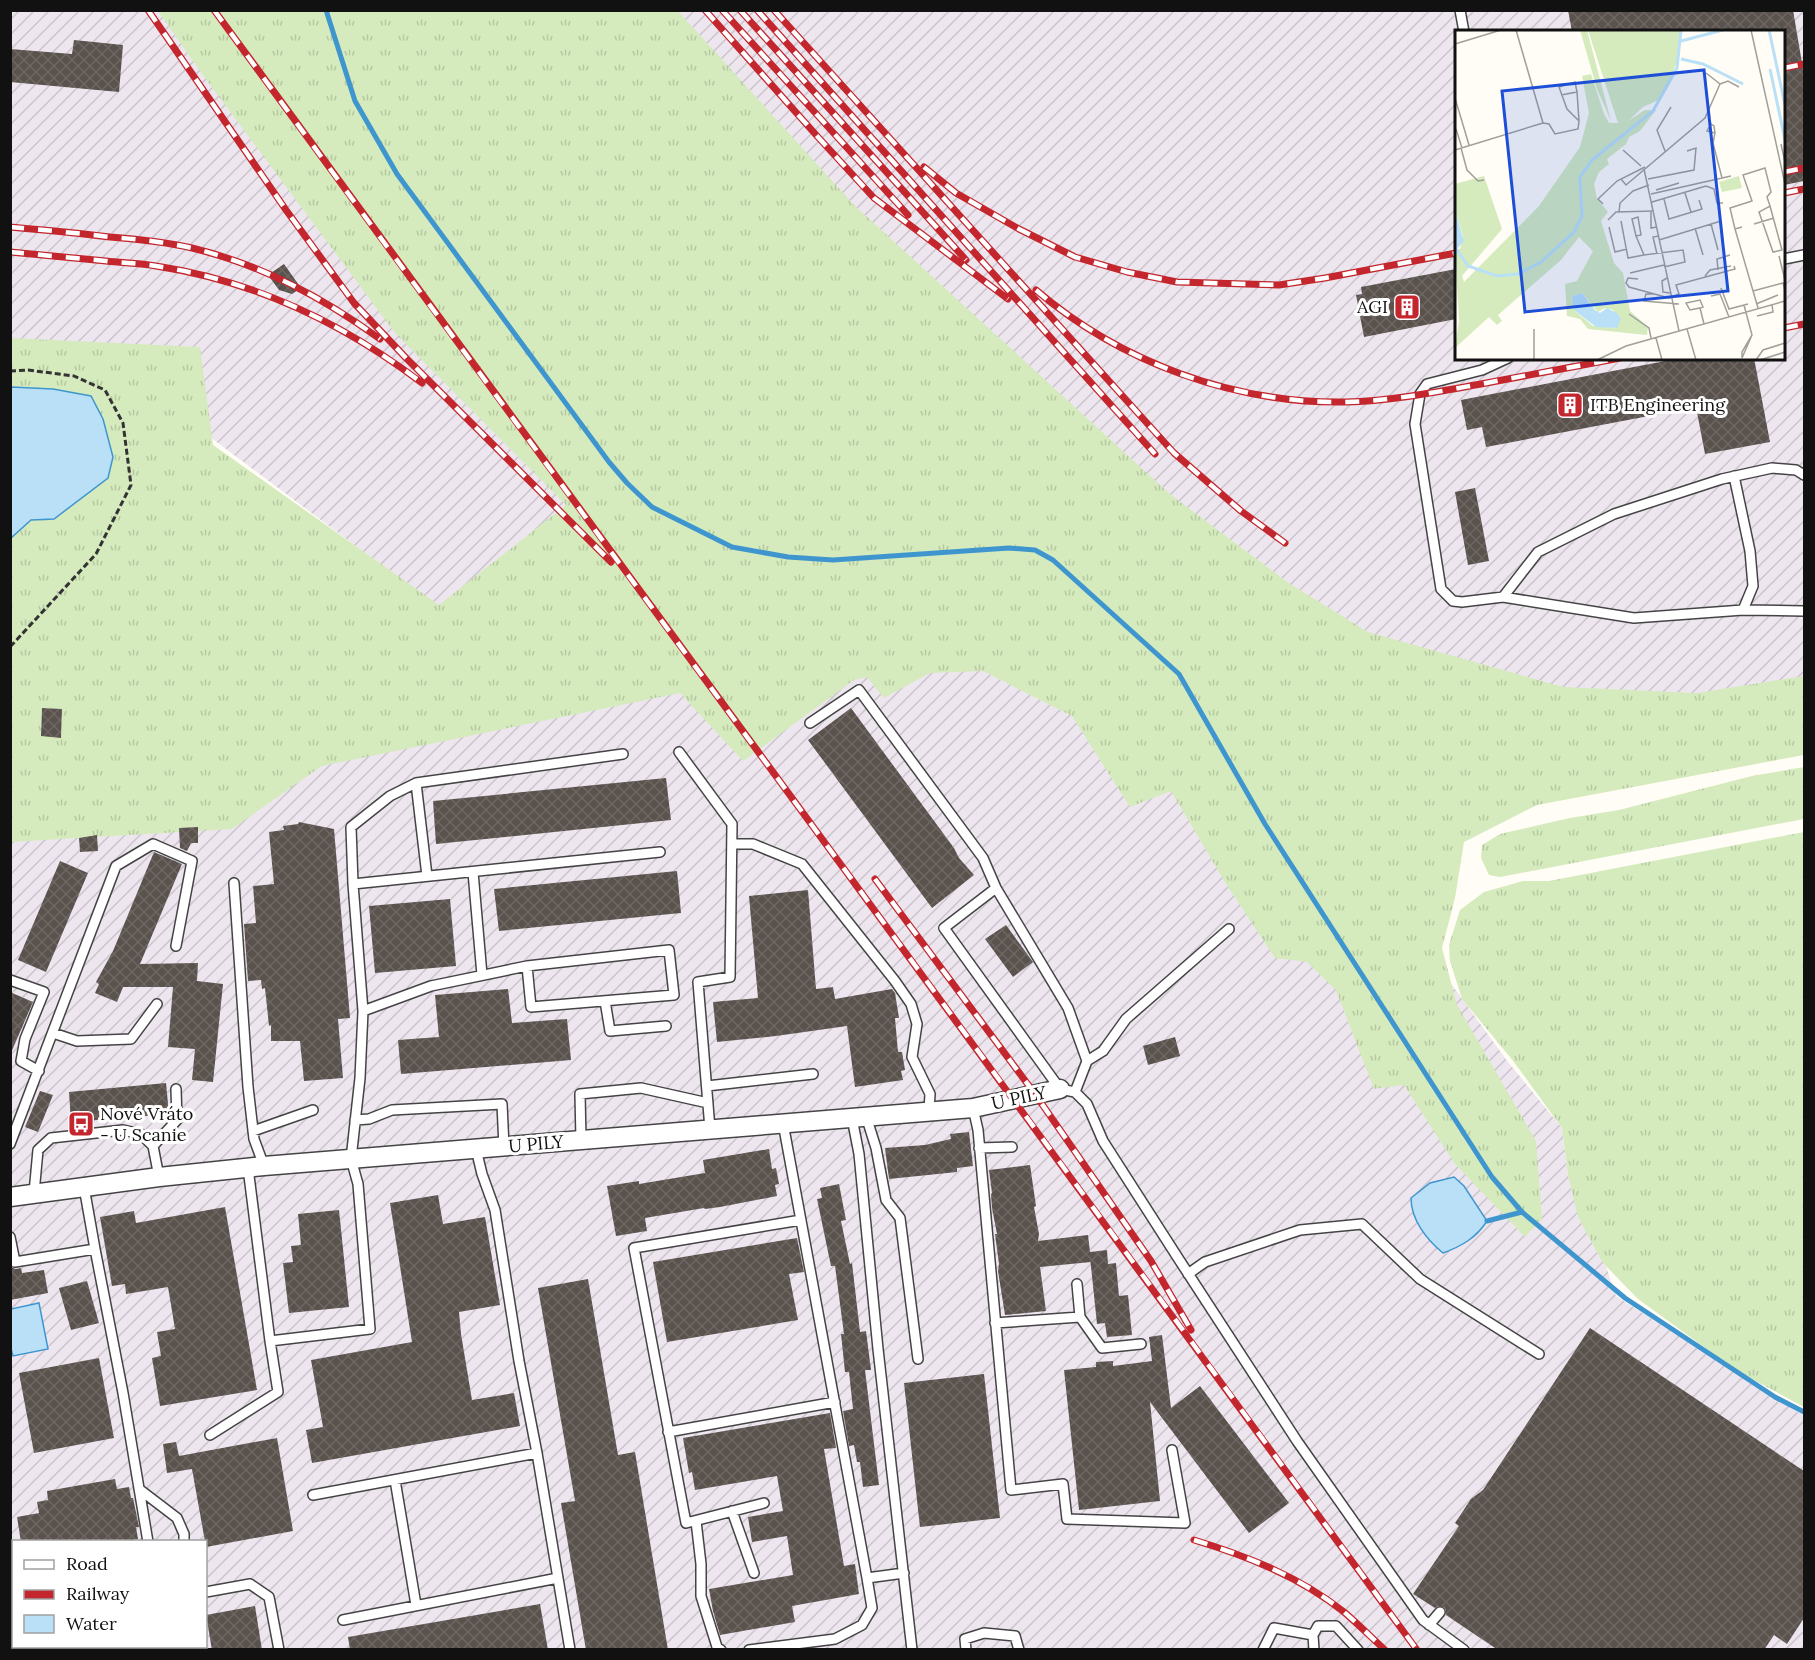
<svg xmlns="http://www.w3.org/2000/svg" width="1815" height="1660" viewBox="0 0 1815 1660" font-family="Lora,serif">
<style>
.industrial{fill:url(#industrial-furrows);fill-rule:evenodd}
.grass{fill:url(#grass-tufts);fill-rule:evenodd}
.water{fill:#b9e0f7;stroke:#3f96cf;stroke-width:1.5}
.lines{fill:none;stroke-linecap:round;stroke-linejoin:round}
.stream{stroke:#3f96cf;stroke-width:5}
.building{fill:url(#building-cross-hatch)}
.service-casing{stroke:#444;stroke-width:12}
.minor-casing{stroke:#444;stroke-width:21}
.path{stroke:#333;stroke-width:3;stroke-dasharray:6 3;stroke-linecap:butt}
.service{stroke:#fff;stroke-width:9}
.minor{stroke:#fff;stroke-width:18}
.rail-casing{stroke:#c4262e;stroke-width:7}
.rail{stroke:#fff;stroke-width:4.5;stroke-dasharray:14;stroke-linecap:butt}
.labels{text-anchor:middle;stroke-width:6;stroke-linejoin:round;paint-order:stroke}
.poi-label{font-size:18px;fill:#111;stroke:#fff;text-anchor:start}
.street-label{font-size:18px;fill:#111;stroke:#fff}
.inset-river{fill:none;stroke:#b9e0f7;stroke-width:3}
.inset-road{fill:none;stroke:#a09f9a;stroke-width:1.5}
.view{fill:#1d4ed8;fill-opacity:0.15;stroke:#1d4ed8;stroke-width:3}
.inset-edge{fill:none;stroke:#111;stroke-width:3}
</style>
<defs>
<pattern id="industrial-furrows" width="10" height="10" patternUnits="userSpaceOnUse" patternTransform="scale(1.5)"><rect width="10" height="10" fill="#eee6ef"/><path d="M-1 1l2-2M0 10L10 0M9 11l2-2" fill="none" stroke="#cbc4cc"/></pattern>
<pattern id="grass-tufts" width="24" height="20" patternUnits="userSpaceOnUse" patternTransform="scale(1.5)"><rect width="24" height="20" fill="#d5ebbd"/><path d="M3 7l-1-3M5 7V3M7 7l1-3M15 17l-1-3M17 17v-4M19 17l1-3" fill="none" stroke="#b6c8a1"/></pattern>
<pattern id="building-cross-hatch" width="8" height="8" patternUnits="userSpaceOnUse" patternTransform="scale(1.5)"><rect width="8" height="8" fill="#5a524d"/><path d="M0 0l8 8M0 8l8-8" fill="none" stroke="#6d6662"/></pattern>
</defs>
<rect width="100%" height="100%" fill="#fffdf5"/>
<path class="industrial" d="M11,11H1804V730L1689,751L1204,623L1450,917L1438,933L1434,960L1508,1062L1562,1128L1568,1175L1606,1266L1616,1296L1804,1416V1649H11L10,818L417,592L186,419L11,340ZM1456,32H1784V358H1456ZM14,1542H206V1646H14Z"/>
<path class="grass" d="M158,11H678L854,205L1171,495L1290,584L1368,632L1563,687L1697,693L1804,676V755L1537,805L1464,842L1455,898L1442,948L1457,1005L1536,1141L1542,1219L1525,1237L1455,1164L1404,1085L1374,1089L1336,990L1307,962L1275,958L1226,884L1171,791L1130,807L1072,716L983,671L930,673L884,698L867,677L854,680L743,761L680,693L322,766L232,829L11,842V538L31,520L54,519L108,478L113,457L91,396L53,389L11,387L10,338L200,347L213,445L439,605L566,505L395,333L202,74ZM42,708L62,709L61,738L41,735Z
M1804,767V819L1500,877L1489,875L1481,858L1482,845L1500,834L1570,818L1619,810L1752,776Z
M1804,832V1407L1737,1371L1638,1299L1603,1263L1578,1217L1568,1175L1562,1128L1514,1062L1462,999L1450,961L1449,945L1460,910L1484,892L1523,881H1549Z"/>
<path class="water" d="M11,387L53,389L91,396L103,419L113,457L108,478L54,519L31,520L11,538Z
M1454,1177L1464,1186L1487,1221C1476,1238 1462,1246 1443,1253C1427,1240 1411,1220 1411,1198L1430,1183Z
M39,1303L48,1349L13,1356L10,1345L11,1309Z"/>
<g class="lines">
<path class="stream" d="M326,10L355,101L397,174L609,462L627,483L652,507L732,547L788,557L833,560L1009,548L1035,550L1053,560L1179,674L1265,824L1492,1177L1522,1212L1625,1298L1775,1397L1804,1412
M1487,1221L1522,1212"/>
</g>
<path class="building" d="M1568,10H1793L1804,75V181L1784,185V32H1572Z
M74,40L123,45L119,92L10,82V49L72,54Z
M284,264L301,288L292,294L279,290L268,275Z
M1456,269V319L1364,337L1356,295L1362,294L1361,287Z
M1681,358H1754L1770,442L1705,454L1696,407L1486,447L1482,427L1467,430L1461,400Z
M1475,488L1489,561L1468,565L1455,492Z
M42,708L62,709L61,738L41,736Z
M851,708L954,848L959,858L974,875L932,908L808,740Z
M666,778L671,820L436,844L433,801Z
M299,822L334,829L350,1018L338,1019L343,1078L304,1081L300,1041H271V1025L269,1026L265,988L262,989L261,980L248,981L244,924L256,923L253,886L274,884L269,832L284,830L283,826L298,824Z
M198,827V843H191L187,851L180,848L179,828Z
M97,835L98,851L80,852L79,838Z
M154,852L182,864L140,964L198,963L197,981L223,984L213,1082L192,1080L195,1049L168,1047L173,987H123L117,1002L95,993L99,984L96,982L113,951Z
M60,861L88,873L46,972L18,960Z
M677,871L681,913L499,931L494,889Z
M808,890L816,989L833,987L835,999L892,989L895,993L899,1018H895L898,1052H902L905,1070L901,1071L903,1080L855,1087L847,1026L776,1036L717,1042L713,1002L758,998L749,896Z
M450,899L456,966L375,973L369,906Z
M1006,925L1033,962L1013,977L985,939Z
M508,989L512,1023L567,1019L571,1060L401,1074L398,1040L439,1037L435,995Z
M10,992L33,1002L10,1055Z
M1175,1037L1180,1056L1148,1065L1143,1046Z
M166,1083L169,1114L71,1122L69,1092Z
M40,1091L53,1095L38,1132L25,1127Z
M969,1132L973,1166L957,1168V1172L889,1179L885,1148L925,1145L951,1139L950,1134Z
M769,1149L772,1169L776,1168L779,1184L775,1185L777,1196L720,1207L705,1209L704,1208L645,1218L647,1231L616,1236L607,1186L639,1181V1184L705,1173L703,1160Z
M1030,1165L1036,1206L1034,1207L1039,1234L1038,1241L1088,1235L1090,1252L1107,1250L1108,1264L1116,1263L1119,1296L1128,1295L1132,1335L1107,1337L1105,1323L1097,1324L1090,1257L1091,1262L1040,1267L1046,1311L1005,1315L998,1271L999,1264L995,1234H997L992,1208L991,1194L992,1193L989,1170Z
M839,1184L846,1220L841,1221L850,1264L852,1263L860,1332L866,1331L871,1370H865L879,1485L863,1487L860,1462H857L854,1445L849,1446L843,1411L853,1409L849,1372H845L841,1334H844L835,1266H831L817,1199L822,1198L820,1188Z
M438,1195L443,1224L485,1217L500,1305L459,1312L461,1334L472,1400L514,1393L520,1426L312,1463L306,1430L323,1427L311,1360L412,1342L390,1203Z
M225,1207L257,1390L160,1406L152,1358L161,1356L157,1332L175,1329L168,1287L126,1294L125,1284L112,1286L100,1217L134,1211L136,1223Z
M339,1210L349,1307L289,1313L283,1263L293,1262L291,1246L301,1245L298,1214Z
M797,1238L804,1272L789,1274L798,1320L667,1342L653,1262Z
M10,1267L16,1269L21,1268L22,1273L44,1270L48,1293L10,1300Z
M588,1279L618,1455L635,1452L668,1650H586L561,1503L575,1501L538,1288Z
M87,1281L99,1323L71,1330L59,1288Z
M1590,1328L1804,1471V1618L1787,1644L1774,1635L1764,1650H1498L1446,1615V1610L1444,1607L1438,1606L1435,1608L1413,1594L1459,1526L1455,1523L1471,1499L1483,1490Z
M1162,1335L1171,1408L1200,1386L1289,1503L1249,1533L1150,1402L1160,1501L1079,1510L1064,1370L1096,1367V1362L1113,1361V1366L1152,1361L1149,1337Z
M99,1358L114,1438L34,1453L19,1373Z
M984,1374L1000,1518L920,1527L904,1383Z
M830,1413L836,1448L824,1449L844,1566L855,1564L859,1594L792,1606L795,1622L720,1635L713,1611L709,1589L793,1575L787,1536L752,1542L748,1517L783,1511L777,1476L695,1490L692,1472L689,1473L683,1438Z
M277,1438L293,1531L206,1547L192,1469L167,1473L163,1444L176,1442L179,1456Z
M115,1479L117,1489L129,1487L131,1498H133L139,1527H136L138,1539L122,1542H21L17,1517L39,1513L37,1502L48,1500L47,1491Z
M540,1604L548,1650H350L348,1637Z
M255,1606L262,1650H212L206,1615Z"/>
<g class="lines">
<defs>
<path id="service" d="M1460,10L1464,32
M1784,259L1804,255
M1508,358L1482,370L1427,384L1420,394L1415,424L1441,589L1453,601L1462,602L1503,597L1538,552L1614,514L1722,479L1772,468L1796,470L1804,475
M1503,597L1634,618L1743,610L1753,586L1750,551L1734,476
M1743,610L1804,611
M810,723L859,690L983,858L996,888L1068,1008L1087,1061L1075,1092
M679,752L732,824L730,977L698,982L710,1129
M732,844H753L802,864L895,981L911,1004L917,1024L912,1057L930,1094L929,1111
M473,872L482,975
M427,876L416,783L623,754
M234,883L248,1087L254,1139L264,1166
M353,884L351,827L390,796L416,783
M996,888L944,928L1060,1089L1075,1092L1087,1104L1103,1141L1178,1258L1297,1441L1423,1620L1464,1650
M10,980L44,992L25,1039L21,1061L39,1071
M605,1001L610,1031L666,1026
M363,1011L353,884L660,852
M53,1033L77,1041L131,1039L157,1004
M1087,1061L1103,1051L1126,1019L1229,929
M707,1086L813,1074
M973,1108L978,1130L1011,1490L1063,1484L1067,1519L1185,1523L1172,1450
M866,1116L876,1148L886,1200L900,1218L918,1359
M852,1118L859,1154L878,1349L912,1650
M355,1120L369,1119L392,1110L502,1104L504,1147
M783,1123L867,1578
M253,1131L313,1110
M581,1140L580,1094L641,1088L708,1103
M10,1144L116,866L153,844L192,861L176,946
M153,1146L177,1120L176,1089
M979,1148L1012,1147
M476,1149L482,1174L495,1210L519,1361L537,1453L570,1650
M248,1168L270,1341L370,1329L358,1184L351,1159L360,1078L363,1011L431,986L527,966L669,950L674,995L531,1007L527,966
M84,1187L95,1249
M34,1193L38,1150L51,1138L123,1130L141,1134L153,1146L159,1177
M10,1237L15,1262L95,1249L123,1393L148,1542
M1188,1274L1205,1262L1300,1230L1362,1224L1420,1279L1539,1354
M1077,1284L1080,1317
M995,1323L1080,1317L1102,1348L1141,1344
M668,1432L835,1402
M210,1435L278,1392L270,1341
M395,1480L416,1605
M139,1489L177,1518L184,1534V1542
M313,1495L537,1453
M764,1503L686,1523L634,1248L801,1220
M732,1511L754,1573
M696,1521L701,1564V1596L717,1647L721,1650
M206,1592L250,1584L269,1597L279,1650
M10,1619L14,1618
M343,1620L558,1578
M1429,1625L1440,1612
M153,1646V1650
M188,1646L189,1650
M749,1650L835,1639L862,1625L872,1608L867,1578L904,1573
M966,1650L965,1639L984,1633L1015,1636L1019,1650
M1263,1650L1274,1628L1313,1635
M1314,1650L1313,1635L1318,1626H1336L1358,1650"/>
<path id="minor" d="M10,1197L159,1177L264,1166L973,1108L1060,1089"/>
</defs>
<use href="#service" class="service-casing"/>
<use href="#minor" class="minor-casing"/>
<path class="path" d="M10,371L28,370L74,376L105,390L123,423L131,485L96,554L10,647"/>
<use href="#service" class="service"/>
<use href="#minor" class="minor"/>
<defs>
<path id="rail" d="M148,10L286,210L354,303L406,358L611,562
M214,10C614,558 1017,1102 1417,1650
M705,10L817,136L874,198L1008,299
M722,10L908,215
M740,10L966,260
M757,10L1155,454
M774,10L1174,453L1241,511L1285,543
M1784,68L1804,64
M924,167L956,193L1019,229L1075,257L1127,272L1177,282L1279,285L1325,278L1456,253
M1784,172L1804,168
M1784,193L1804,189
M10,227C44,230 77,233 110,237C138,239 165,242 192,248C262,265 322,297 380,339
M10,252C42,255 74,258 106,261C123,263 140,263 156,266C255,281 343,323 422,383
M1036,290C1120,362 1234,404 1346,402C1391,401 1436,392 1481,384C1527,375 1574,367 1620,358
M1784,328L1804,324
M875,879L1035,1094L1151,1261L1191,1330
M1194,1540C1247,1556 1300,1577 1344,1612C1358,1624 1371,1637 1385,1650"/>
</defs>
<use href="#rail" class="rail-casing"/>
<use href="#rail" class="rail"/>
</g>
<defs>
<symbol id="building-square" viewBox="-11 -11 22 22"><rect x="-9" y="-9" width="18" height="18" rx="4" fill="#c4262e" stroke="#fff"/><path d="M-4-6H4V6H1V3H-1V6H-4ZM-2.5-4.3h1.7v1.8h-1.7ZM.8-4.3h1.7v1.8H.8ZM-2.5-1h1.7V.8h-1.7ZM.8-1h1.7V.8H.8Z" fill="#fff"/></symbol>
<symbol id="bus-square" viewBox="-11 -11 22 22"><rect x="-9" y="-9" width="18" height="18" rx="4" fill="#c4262e" stroke="#fff"/><path d="M-5-6H5V4H4V6H2V4H-2V6H-4V4H-5ZM-3.5-4V0h7V-4ZM-3.5 1.2v1.5H-2V1.2ZM2 1.2v1.5H3.5V1.2Z" fill="#fff"/></symbol>
</defs>
<g fill-rule="evenodd">
<use href="#building-square" x="1392" y="292" width="30" height="30"/>
<use href="#building-square" x="1555" y="390" width="30" height="30"/>
<use href="#bus-square" x="66" y="1109" width="30" height="30"/>
</g>
<g class="labels">
<g class="poi-label">
<text x="1388" y="313" text-anchor="end">AGI</text>
<text x="1590" y="411">ITB Engineering</text>
<text x="100" y="1120">Nové Vráto<tspan x="100" dy="21">- U Scanie</tspan></text>
</g>
<g class="street-label">
<text transform="translate(1019 1098) rotate(-12)" y="6">U PILY</text>
<text transform="translate(536 1144) rotate(-5)" y="6">U PILY</text>
</g>
</g>
<g transform="translate(1455 30)">
<rect width="330" height="330" fill="#fffdf5"/>
<path d="M125,0H132L156,91L142,59ZM133,0H225L224,24L215,53L204,70L188,77L173,91L190,80H201L185,101L174,107L171,114L152,129L154,134L144,142L139,154L142,169L153,182L146,191L159,233L168,243L175,281L193,297L192,305L133,299L125,289L112,286L110,254L122,251L138,221L124,207L106,230L43,285L47,291L42,295L34,287L0,318L4,291L0,219H5L8,206L0,181V154L29,146L47,199L7,246L9,252L84,176L125,117L134,83L127,46L136,44L149,84L154,93H163ZM127,263L143,282L150,278L158,280L162,298L138,296L120,281L117,266ZM284,146L287,158L267,162L264,152Z" fill="#d5ebbd" fill-rule="evenodd"/>
<path d="M0,181L9,211L2,219H0ZM127,263L140,280L145,283L152,278L163,284L166,289L162,298L141,297L119,280L117,266Z" fill="#b9e0f7"/>
<path class="inset-river" d="M314,0L330,75M226,11L268,0M226,29L248,34L288,54M315,39L330,110M0,217L13,236L42,246L63,244L86,232L119,202L127,186L125,147L137,130L198,81L222,38L226,0"/>
<path class="inset-road" d="M296,0L330,154M0,14L46,0M265,54L273,51L284,57M106,65L122,62L124,91M0,68L14,115M88,93L94,94L100,104L123,99L124,91L112,79L104,57L120,52L122,62M1,99L7,118M260,103L252,101L256,94L259,96L260,103L258,113L267,148M326,114L330,132M6,118L12,140L23,151L29,150M0,120L88,93L61,0M168,120L186,136M210,121L202,100L216,77M189,139L224,301M166,149L171,155L250,88L265,54L251,43M193,149L239,140L241,118L232,121M251,156L259,159L262,173H268M201,160L224,153M230,163L236,182M196,164L276,146M209,169L214,189L247,179L244,170M197,172L251,156M148,174L143,169L162,151L190,137M315,176L327,220L318,222L304,182ZM164,182L165,173L178,161L194,155M196,182V198L202,197M153,190L161,182L199,181M166,191L173,228L189,225M256,194L263,220M299,194L319,188M154,197L160,222L172,219M287,197L280,199L303,278M240,198L248,225M280,199L275,178L297,171L288,145L310,138L316,162L312,167L315,176M181,206L186,205L183,187L177,189L181,206L189,225L228,220L230,232L209,237M204,210L266,191M202,224L198,207L204,206M324,226L330,250M263,240L262,229L275,225M175,243L209,235M250,246L255,240L276,236M212,248L207,251L208,262L215,263M183,249L173,248L171,253L174,257L214,268L224,264L221,255L280,239L279,236M266,258L274,279L293,274M298,261L328,253L330,260M200,264H191L189,271L224,274M256,266L265,264L274,287M301,274L323,265M289,275L297,305L287,328V322L297,305M245,278L248,277L245,270L231,273L235,280L245,278L249,294M174,284L194,298L196,308M302,286L318,282L317,275M79,299V330M232,299L241,330M201,308L207,330M142,330L171,316L330,271M301,330L308,320L330,313M305,330L330,322"/>
<path class="view" d="M249,40L273,261L70,282L47,61Z"/>
<rect width="330" height="330" class="inset-edge"/>
</g>
<rect width="1815" height="1660" fill="none" stroke="#111111" stroke-width="24"/>
<rect x="12" y="1540" width="195" height="108" fill="#ffffff" stroke="#a0a0a0" stroke-width="1.5"/>
<rect x="24" y="1560" width="30" height="9" fill="#ffffff" stroke="#a0a0a0" stroke-width="1.5"/>
<text x="66" y="1570" font-size="18" fill="#111111">Road</text>
<rect x="24" y="1590" width="30" height="9" fill="#c4262e" stroke="#a0a0a0" stroke-width="1.5"/>
<text x="66" y="1600" font-size="18" fill="#111111">Railway</text>
<rect x="24" y="1615" width="30" height="18" fill="#b9e0f7" stroke="#a0a0a0" stroke-width="1.5"/>
<text x="66" y="1630" font-size="18" fill="#111111">Water</text>
</svg>
